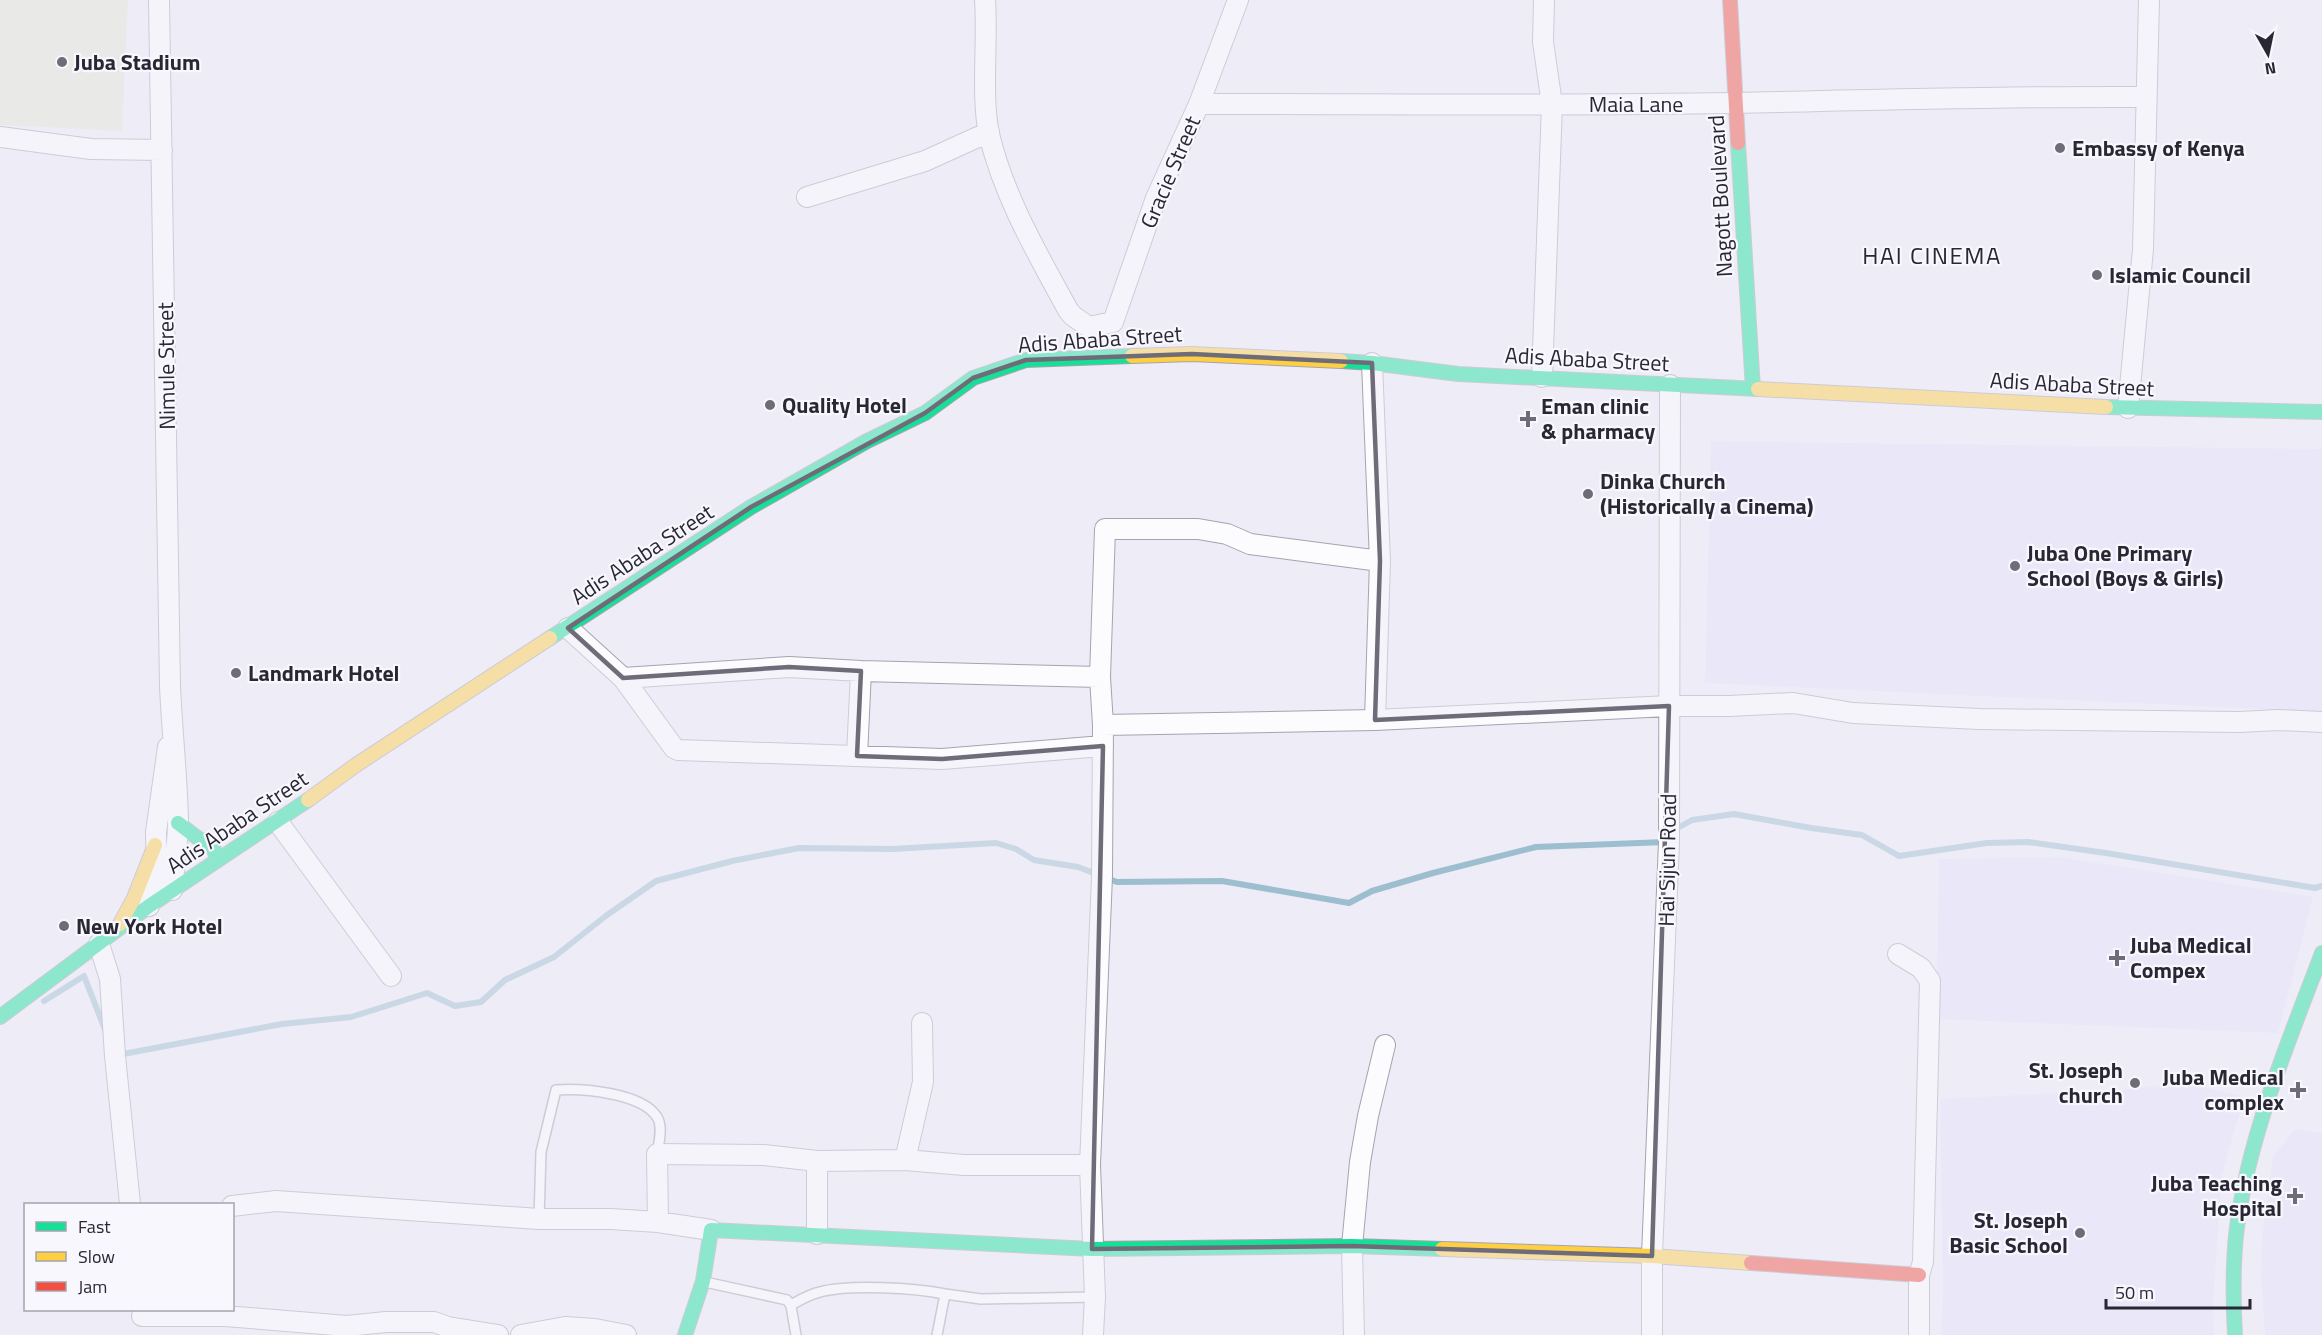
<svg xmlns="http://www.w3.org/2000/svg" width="2322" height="1335" viewBox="0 0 2322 1335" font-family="'Titillium Web',sans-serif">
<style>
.built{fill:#e5e2f9}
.green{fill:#e2e5d4}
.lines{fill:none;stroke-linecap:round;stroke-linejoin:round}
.stream{stroke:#9dbece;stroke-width:6}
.lane-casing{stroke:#a5a3ae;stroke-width:12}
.street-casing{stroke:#a5a3ae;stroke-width:22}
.fast-casing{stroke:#a5a3ae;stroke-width:16}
.slow-casing{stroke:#a5a3ae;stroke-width:16}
.jam-casing{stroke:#a5a3ae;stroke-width:16}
.lane{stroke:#fcfcfe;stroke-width:9}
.street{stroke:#fcfcfe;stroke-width:20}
.fast{stroke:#16e098;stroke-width:14}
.slow{stroke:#ffcf43;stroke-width:14}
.jam{stroke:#f24e42;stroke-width:14}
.marked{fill:none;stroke:#6e6c78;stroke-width:4.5;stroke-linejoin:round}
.poi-dot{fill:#6e6c78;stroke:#f7f7fd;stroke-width:2}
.labels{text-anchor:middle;stroke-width:4.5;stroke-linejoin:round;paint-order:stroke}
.poi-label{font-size:22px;font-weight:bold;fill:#292734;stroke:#f7f7fd;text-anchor:start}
.street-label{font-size:22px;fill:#292734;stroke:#f7f7fd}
.neighbourhood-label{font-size:24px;letter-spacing:1.5px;fill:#292734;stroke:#f7f7fd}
</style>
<rect width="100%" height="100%" fill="#eeecf7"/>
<path class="built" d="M1711,441L2322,449V712L1705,683Z
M2061,857L2313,897L2278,1033L1936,1019L1939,859Z
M2183,1082L2244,1097L2222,1175L2213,1303L2214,1335H1941L1943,1291L1940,1099L2134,1089Z
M2295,1129L2322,1133V1335H2265L2261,1278L2262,1237L2273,1156Z"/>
<path class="green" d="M0,0H128L122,131L0,125Z"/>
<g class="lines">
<path class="stream" d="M1674,830L1692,820L1734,814L1811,828L1862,835L1899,856L1987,843L2028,842L2106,853L2315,888L2322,886
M44,1001L84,976L106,1032
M118,1055L282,1024L351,1017L427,993L455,1006L481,1002L505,980L554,957L607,915L656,881L732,861L799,848L892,849L996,843L1016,849L1034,860L1078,867L1117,882L1222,881L1349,903L1372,891L1433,873L1536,847L1665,842"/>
<defs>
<path id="lane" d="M539,1219L541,1152L556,1090C582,1088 642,1093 657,1117C663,1126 659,1143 657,1154
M705,1282L787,1300L791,1306L796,1335
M791,1305C800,1300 810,1294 820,1292C849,1284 916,1288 945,1294
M937,1335L945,1294L981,1299L1095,1297"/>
<path id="street" d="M159,0L170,686C172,731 177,776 178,821C178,844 174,867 172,890
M985,0C988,42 981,95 989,134C1004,197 1037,253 1068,310L1073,316L1089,327L1113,322L1156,198L1199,104L1238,0
M1199,104C1378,104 1557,106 1737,103C1873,100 2009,96 2146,97
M0,137L91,149L162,150
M807,197L925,161L989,132
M1372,363L1380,561L1375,720
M1542,377L1552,104L1543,42L1544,0
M2128,408L2143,249L2149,0
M568,628L623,678L674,748L678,750L942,759L1103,746
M623,678L789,667L861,671L1100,677
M1103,725L1375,720L1669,706H1729L1793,703L1853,713L1979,719L2239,722L2278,720L2322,722
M857,756L861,671
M278,822L391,976
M149,906L157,875L156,832L168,747
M99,944L110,979L115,1056L130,1204
M1898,954L1921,968L1930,981L1923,1262L1919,1275V1335
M905,1160L923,1082L922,1023
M232,1206L276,1201L539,1219H611L658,1222L711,1230
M658,1222L657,1154L764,1155L817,1161L905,1160L964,1165H1090
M817,1234V1161
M142,1316H225L347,1326L386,1322H434L448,1327L498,1335
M521,1335L565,1327L595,1329L626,1335
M1093,1335L1095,1297L1090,1165L1102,876L1103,725L1100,677L1105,529H1198L1227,534L1250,544L1380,561
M1354,1335L1352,1246L1360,1162L1368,1116L1385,1045
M1652,1335V1256L1669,842L1670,385"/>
<path id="fast" d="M1738,143L1753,389
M1341,361L1372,363L1458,374L1758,389
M2106,407L2322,412
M550,638L751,507L867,441L925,413L973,378L1026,360L1132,356
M178,823L199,839L211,843L218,860
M0,1017L149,906L308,800
M685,1335L703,1281L711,1230L1092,1249L1352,1246L1442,1249
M2235,1335C2233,1297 2232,1258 2238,1220C2251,1130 2290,1038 2322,953"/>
<path id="slow" d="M1132,356L1192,354L1341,361
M1758,389L2106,407
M308,800L356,765L550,638
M120,924L134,898L155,845
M1442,1249L1652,1256L1751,1263"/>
<path id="jam" d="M1730,0L1738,143
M1751,1263L1919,1275"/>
</defs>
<use href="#lane" class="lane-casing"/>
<use href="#street" class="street-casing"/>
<use href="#fast" class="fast-casing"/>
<use href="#slow" class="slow-casing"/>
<use href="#jam" class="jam-casing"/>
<use href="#lane" class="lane"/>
<use href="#street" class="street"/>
<use href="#fast" class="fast"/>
<use href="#slow" class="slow"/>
<use href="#jam" class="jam"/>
</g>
<path d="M0 0H2322V1335H0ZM1192,354L1372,363L1380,561L1375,720L1669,706L1652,1256L1352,1246L1092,1249L1103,746L942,759L857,756L861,671L789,667L623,678L568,628L751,507L925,413L973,378L1026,360Z" fill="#eeecf7" fill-opacity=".55" fill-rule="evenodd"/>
<path class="marked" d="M1192,354L1372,363L1380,561L1375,720L1669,706L1652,1256L1352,1246L1092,1249L1103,746L942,759L857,756L861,671L789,667L623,678L568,628L751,507L925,413L973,378L1026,360Z"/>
<g class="poi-dot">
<circle cx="62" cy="62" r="6"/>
<circle cx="2060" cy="148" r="6"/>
<circle cx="2097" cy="275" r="6"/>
<circle cx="770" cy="405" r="6"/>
<path d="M1525 410h6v6h6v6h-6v6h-6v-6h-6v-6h6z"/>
<circle cx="1588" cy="494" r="6"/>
<circle cx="2015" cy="566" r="6"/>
<circle cx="236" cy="673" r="6"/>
<circle cx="64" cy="926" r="6"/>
<path d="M2114 949h6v6h6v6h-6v6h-6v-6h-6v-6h6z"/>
<circle cx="2135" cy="1083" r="6"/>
<path d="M2295 1081h6v6h6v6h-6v6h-6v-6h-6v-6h6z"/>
<path d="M2292 1187h6v6h6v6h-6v6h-6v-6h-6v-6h6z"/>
<circle cx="2080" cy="1233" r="6"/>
</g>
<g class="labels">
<g class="poi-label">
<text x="74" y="70">Juba Stadium</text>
<text x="2072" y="156">Embassy of Kenya</text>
<text x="2109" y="283">Islamic Council</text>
<text x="782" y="413">Quality Hotel</text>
<text x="1541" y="414">Eman clinic<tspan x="1541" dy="25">&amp; pharmacy</tspan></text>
<text x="1600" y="489">Dinka Church<tspan x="1600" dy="25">(Historically a Cinema)</tspan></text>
<text x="2027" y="561">Juba One Primary<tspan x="2027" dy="25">School (Boys &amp; Girls)</tspan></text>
<text x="248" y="681">Landmark Hotel</text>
<text x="76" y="934">New York Hotel</text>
<text x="2130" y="953">Juba Medical<tspan x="2130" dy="25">Compex</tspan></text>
<text x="2123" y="1078" text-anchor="end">St. Joseph<tspan x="2123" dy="25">church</tspan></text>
<text x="2284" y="1085" text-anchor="end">Juba Medical<tspan x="2284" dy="25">complex</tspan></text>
<text x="2282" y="1191" text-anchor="end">Juba Teaching<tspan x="2282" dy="25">Hospital</tspan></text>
<text x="2068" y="1228" text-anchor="end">St. Joseph<tspan x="2068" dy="25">Basic School</tspan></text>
</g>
<g class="street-label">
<text x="1636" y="112">Maia Lane</text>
<text transform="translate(1170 172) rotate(-67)" y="8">Gracie Street</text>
<text transform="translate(1720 196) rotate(-93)" y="8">Nagott Boulevard</text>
<text transform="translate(1100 339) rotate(-4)" y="8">Adis Ababa Street</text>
<text transform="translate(1587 359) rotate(3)" y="8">Adis Ababa Street</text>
<text transform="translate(166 366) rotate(-91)" y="8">Nimule Street</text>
<text transform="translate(2072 384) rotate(3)" y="8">Adis Ababa Street</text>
<text transform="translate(642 554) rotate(-33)" y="8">Adis Ababa Street</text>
<text transform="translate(237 822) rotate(-34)" y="8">Adis Ababa Street</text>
<text transform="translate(1667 860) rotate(-89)" y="8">Hai Sijun Road</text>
</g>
<g class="neighbourhood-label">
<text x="1932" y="264">HAI CINEMA</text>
</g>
</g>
<rect x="24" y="1203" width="210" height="108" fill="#f7f7fd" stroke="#a5a4ad" stroke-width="1.5"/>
<rect x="36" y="1222" width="30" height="9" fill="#16e098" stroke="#a5a4ad" stroke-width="1.5"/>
<text x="78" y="1233" font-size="18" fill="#292734">Fast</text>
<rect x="36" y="1252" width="30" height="9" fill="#ffcf43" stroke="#a5a4ad" stroke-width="1.5"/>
<text x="78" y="1263" font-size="18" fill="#292734">Slow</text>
<rect x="36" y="1282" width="30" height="9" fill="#f24e42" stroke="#a5a4ad" stroke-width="1.5"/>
<text x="78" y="1293" font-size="18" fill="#292734">Jam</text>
<g transform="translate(2268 54) rotate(171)" stroke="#f7f7fd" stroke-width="4.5" paint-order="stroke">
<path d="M0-4.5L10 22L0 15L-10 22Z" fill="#292734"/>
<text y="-9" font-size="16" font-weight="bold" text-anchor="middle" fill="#292734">N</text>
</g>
<path d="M2106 1299v9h144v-9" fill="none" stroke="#292734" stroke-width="3"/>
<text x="2115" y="1299" font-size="18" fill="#292734" stroke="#f7f7fd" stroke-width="4.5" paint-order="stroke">50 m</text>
</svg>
